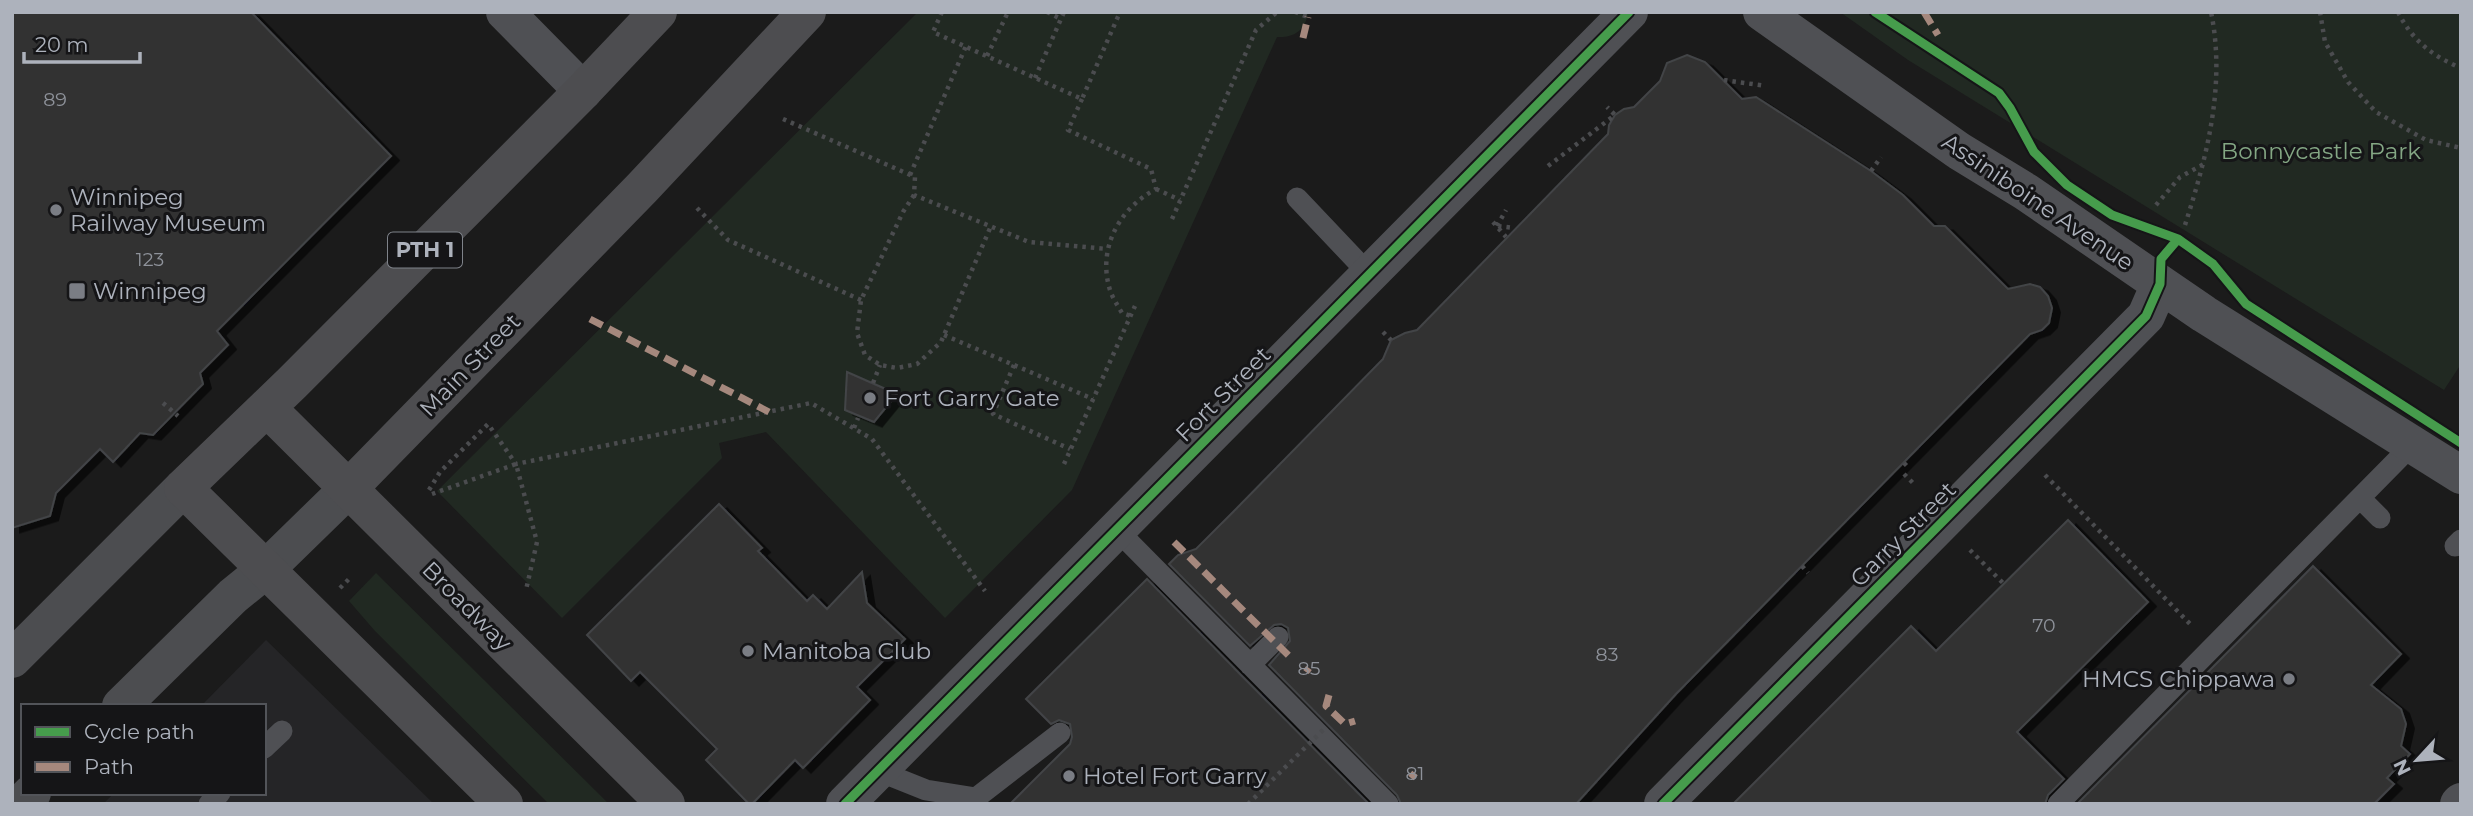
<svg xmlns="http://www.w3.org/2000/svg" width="2473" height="816" font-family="Montserrat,sans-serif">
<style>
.built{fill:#252527}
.green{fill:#212922}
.building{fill:#333;stroke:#434447;stroke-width:2;filter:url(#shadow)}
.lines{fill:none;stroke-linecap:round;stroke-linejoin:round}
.path{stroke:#4b4c4f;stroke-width:4.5;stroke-dasharray:3.5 5;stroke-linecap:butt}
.lane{stroke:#4f5054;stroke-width:21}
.street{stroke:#4f5054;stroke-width:38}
.primary{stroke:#4c4d50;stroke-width:38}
.highway{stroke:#4d4d50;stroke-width:38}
.path-bridge{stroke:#4b4c4f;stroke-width:4.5;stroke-dasharray:3.5 5;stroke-linecap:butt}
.quiet{stroke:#a5887d;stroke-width:7;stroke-dasharray:14 7;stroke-linecap:butt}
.cycleway-casing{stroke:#151517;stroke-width:13}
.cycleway{stroke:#469c4c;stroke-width:9}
.poi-dot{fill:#7a7d84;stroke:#151517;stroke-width:2.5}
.labels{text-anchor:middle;stroke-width:6;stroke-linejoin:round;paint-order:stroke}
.number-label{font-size:19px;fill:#8e929a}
.shield{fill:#151517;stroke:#7f838a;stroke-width:2}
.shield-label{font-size:21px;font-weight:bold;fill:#adb2bc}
.park-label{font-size:23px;fill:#84a784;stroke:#151517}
.poi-label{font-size:23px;fill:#adb2bc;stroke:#151517;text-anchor:start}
.street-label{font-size:23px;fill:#adb2bc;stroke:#151517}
</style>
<defs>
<filter id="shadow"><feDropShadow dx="8" dy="4.5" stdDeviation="0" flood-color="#0009"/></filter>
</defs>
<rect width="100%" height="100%" fill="#1b1b1b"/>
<path class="built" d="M266,640L434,804H103L114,793H264V706H201Z"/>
<path class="green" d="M918,12H1308C1306,30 1294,38 1277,37L1072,490L945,618L766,432L719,443L722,458L562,618L437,491Z
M1840,12H2461V364L2444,390L1908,60Z
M376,573L609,804H549L375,631L349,601Z"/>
<path class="building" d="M12,12H251L391,156L217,331L228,345L200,373L203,384L153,435L140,433L113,462L100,449L56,493L50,516L12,528Z
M1687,55L1705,62L1742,99L1756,97L1871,171L1903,195L1934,226H1945L2008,289L2030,284L2040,287L2048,296L2052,308L2049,323L2042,330L2030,334L1676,694L1576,804H1401L1397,795L1269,665L1290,641L1288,628L1281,624L1274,625L1250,646L1169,564L1178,555L1196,549L1233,512L1383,359L1391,340L1405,333L1417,330L1608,134L1609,125L1615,115L1624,109L1634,107L1660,81L1667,63Z
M847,372L897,394L874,422L845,410Z
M719,504L762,548L758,551L807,601L813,595L827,609L862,572L867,603L905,639L857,687L870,700L803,768L795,760L752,804H749L706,760L717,749L640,672L631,681L587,635Z
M2068,520L2148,602L2017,732L2064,779L2048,795L2045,804H1733L1911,626L1936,651Z
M2313,566L2401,654L2371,685L2401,709L2406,724L2401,746L2410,754L2387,778L2394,784L2374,804H2077Z
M1147,579L1240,674L1369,804H1010L1070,744L1072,737L1070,724L1059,720L1051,724L1026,699Z"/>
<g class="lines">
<path class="path" d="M942,12L933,32L1082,99L1120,12
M1047,12L1061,19
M1295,12L1308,17
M2320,12L2325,42L2348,82L2376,112L2426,140L2461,148
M2398,12C2412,40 2432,56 2461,68
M987,56L1008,12
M1035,78L1064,12
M1724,80L1766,86
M1082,99L1068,130L1151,169L1156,189C1118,209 1096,251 1111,293C1114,300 1118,306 1122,313L1131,316
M783,119L915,177L914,195L1029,242L1107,249
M1548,166L1615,115L1607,107
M1871,171L1881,157
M910,175L966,46
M1156,189L1180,200
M914,195L903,212L861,300L857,333L865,355L880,365L897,368L917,364L941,342L991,226
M2156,205L2180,177L2204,164
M697,208L728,240L861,300
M1172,219L1256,30L1277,12
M1493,222L1506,237
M2185,225C2207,156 2226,85 2211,12
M1497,226L1506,210
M1498,226L1514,228
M1383,332L1391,340
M944,335L1093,399
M1014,365L993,414L1070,449
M873,383L880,365
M163,403L178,416
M854,428L858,418
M1904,463L1910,469
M1064,464L1135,306
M1904,474L1914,484
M2045,475L2193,627
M429,490L440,472L488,424L516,464L811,403L872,439L985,591
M432,494L516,464L537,542L526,590
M1970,550L2004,584
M1802,566L1808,573
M340,588L350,578"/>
<path class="lane" d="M1297,198L1369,274
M2360,498L2380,518
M1116,529L1388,804
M2455,546L2461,540
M1250,665L1278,637
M264,748L282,731
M876,770L926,790L976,798L1060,733
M209,804L220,793
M2058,804L2412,445"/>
<path class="street" d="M505,12L583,91
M1762,12L1959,151L2026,192L2204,314L2461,475
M845,804L1629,12
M1663,804L2146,316L2160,284
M2459,804L2461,802"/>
<path class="primary" d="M12,659L183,488
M121,706L233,596L265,570L348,489
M21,804L32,793"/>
<path class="highway" d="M267,408L666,804
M348,489L642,188L807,12
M504,804L183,488L292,383L583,91L658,12"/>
<path class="path-bridge" d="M1248,804L1325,728"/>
<path class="quiet" d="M1924,12L1938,35
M1303,38L1308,17
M590,319L769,412
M1174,542L1289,656
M1306,672L1309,668
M1329,695L1326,706L1345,724L1355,721
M1411,778L1415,773"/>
<g class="cycleway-casing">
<path id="cycleway" d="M1875,12L1999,93L2010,108L2034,152L2067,185L2112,215L2178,239L2213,264L2246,304L2461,443
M845,804L1629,12
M1663,804L2146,316L2160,284L2161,259L2178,239"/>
</g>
<use href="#cycleway" class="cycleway"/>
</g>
<g class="poi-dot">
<circle cx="56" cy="210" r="7"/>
<rect x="68" y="282" width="18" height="18" rx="3.5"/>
<circle cx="870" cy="398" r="7"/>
<circle cx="748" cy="651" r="7"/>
<circle cx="2289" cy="679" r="7"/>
<circle cx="1069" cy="776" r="7"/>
</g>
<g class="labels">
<g class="number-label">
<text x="55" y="106">89</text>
<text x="150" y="266">123</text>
<text x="2044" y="632">70</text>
<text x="1607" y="661">83</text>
<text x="1309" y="675">85</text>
<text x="1415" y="780">81</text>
</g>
<rect class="shield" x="388" y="232.5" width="74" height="35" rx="5"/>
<g class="shield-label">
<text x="425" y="257">PTH 1</text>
</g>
<g class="park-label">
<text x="2321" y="159">Bonnycastle Park</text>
</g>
<g class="poi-label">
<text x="70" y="205">Winnipeg<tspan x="70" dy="26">Railway Museum</tspan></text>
<text x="93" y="299">Winnipeg</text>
<text x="884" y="406">Fort Garry Gate</text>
<text x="762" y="659">Manitoba Club</text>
<text x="2275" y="687" text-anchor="end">HMCS Chippawa</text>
<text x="1083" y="784">Hotel Fort Garry</text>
</g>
<g class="street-label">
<text transform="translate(2038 202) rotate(34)" y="8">Assiniboine Avenue</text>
<text transform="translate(470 365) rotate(-46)" y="8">Main Street</text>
<text transform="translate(1223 394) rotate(-45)" y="8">Fort Street</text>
<text transform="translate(1903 534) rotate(-45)" y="8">Garry Street</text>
<text transform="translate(467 606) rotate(45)" y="8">Broadway</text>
</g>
</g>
<rect width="2473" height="816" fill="none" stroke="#adb2bc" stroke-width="28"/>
<rect x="21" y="704" width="245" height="91" fill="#151517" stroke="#525459" stroke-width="2"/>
<rect x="35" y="727" width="35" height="10" fill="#469c4c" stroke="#525459" stroke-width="2"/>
<text x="84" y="739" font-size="21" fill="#adb2bc">Cycle path</text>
<rect x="35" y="762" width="35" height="10" fill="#a5887d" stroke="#525459" stroke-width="2"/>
<text x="84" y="774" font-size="21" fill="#adb2bc">Path</text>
<g transform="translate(2417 760) rotate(244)" stroke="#151517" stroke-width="5" paint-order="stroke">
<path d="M0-5L12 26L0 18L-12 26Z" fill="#adb2bc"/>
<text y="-10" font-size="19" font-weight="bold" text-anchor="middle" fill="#adb2bc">N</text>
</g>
<path d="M24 52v10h116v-10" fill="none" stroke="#adb2bc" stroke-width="3.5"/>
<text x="35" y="52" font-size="21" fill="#adb2bc" stroke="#151517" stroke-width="5" paint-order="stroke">20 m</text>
</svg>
